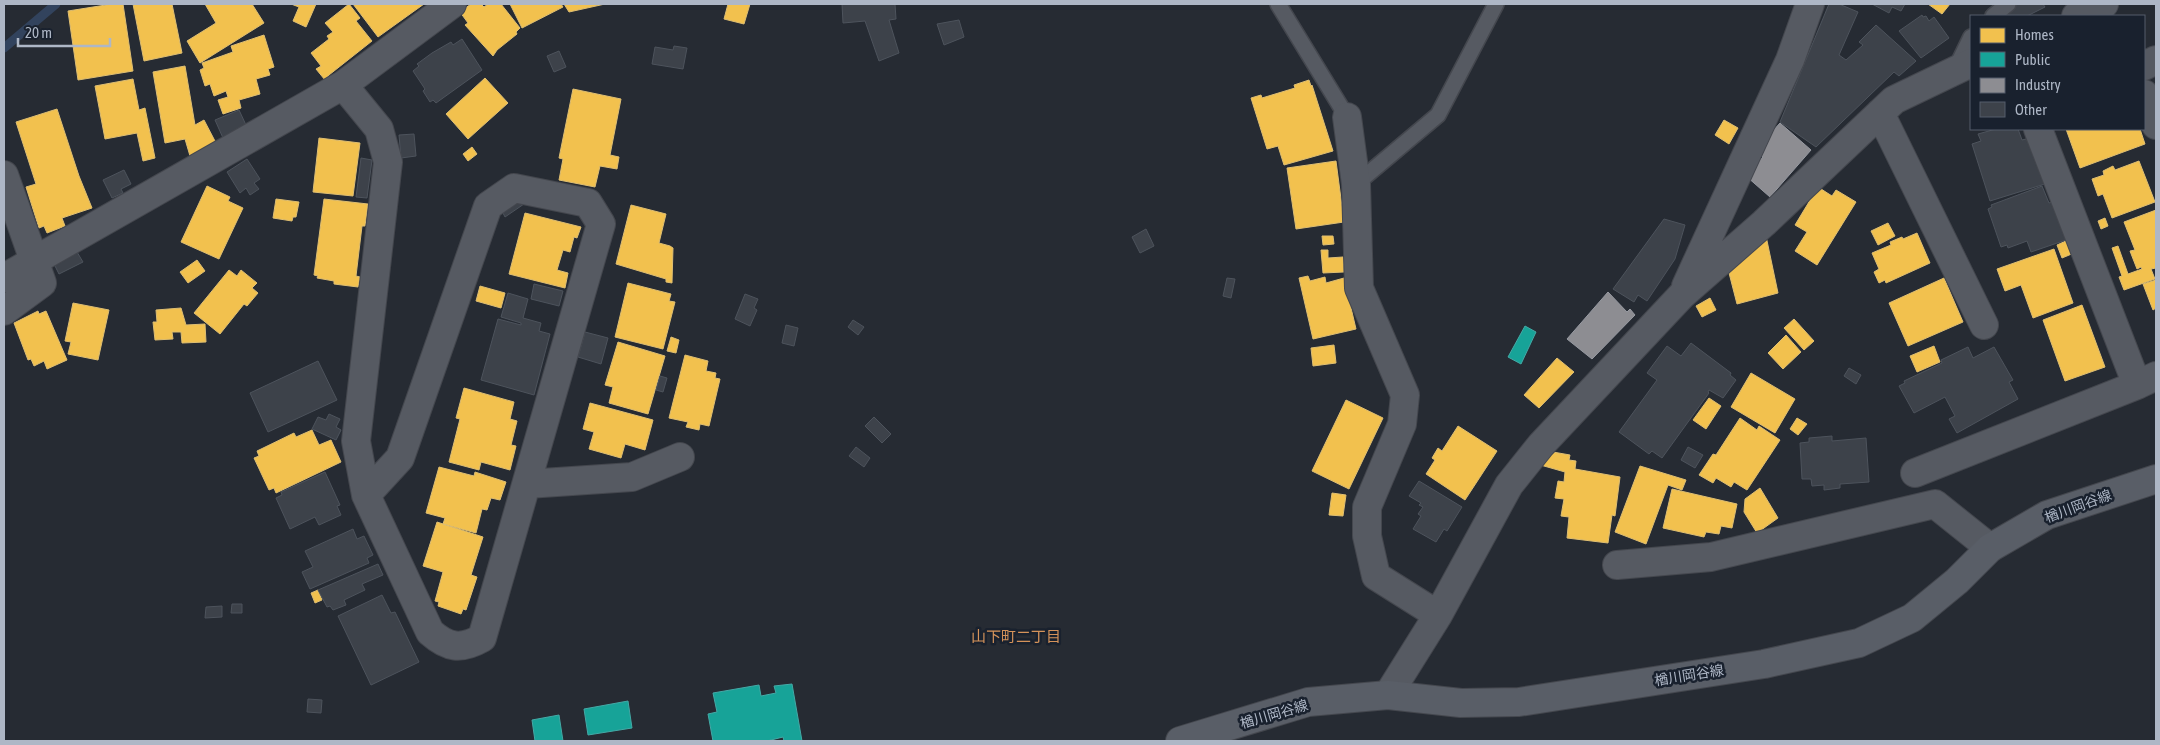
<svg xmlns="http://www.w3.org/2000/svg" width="2160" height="745" font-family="'Asap Condensed','Noto Sans JP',sans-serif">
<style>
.homes{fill:#f2c14e;stroke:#debe72}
.public{fill:#17a398;stroke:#44a9a6}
.industry{fill:#8d8d92;stroke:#979aa2}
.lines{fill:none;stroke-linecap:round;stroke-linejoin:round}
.stream{stroke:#32435d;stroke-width:9}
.building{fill:#3d424a;stroke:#4d535c}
.lane-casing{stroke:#44474e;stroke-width:18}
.street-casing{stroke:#44474e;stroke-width:30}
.secondary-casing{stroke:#44474e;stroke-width:30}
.lane{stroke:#565a62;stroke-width:15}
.street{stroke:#565a62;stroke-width:28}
.secondary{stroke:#595e67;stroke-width:28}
.labels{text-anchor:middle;stroke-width:5;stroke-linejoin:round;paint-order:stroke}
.street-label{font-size:14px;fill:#aeb7c6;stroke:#19212e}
.neighbourhood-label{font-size:15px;fill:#d5935a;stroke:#19212e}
</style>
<rect width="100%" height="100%" fill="#262b33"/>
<path class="homes" d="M112,4H123L133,71L78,80L68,11Z
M133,4H172L182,53L144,61Z
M205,4H252L264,23L200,63L187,41L216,23Z
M291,4H316L306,27L293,21L299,7Z
M349,4L360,18L356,21L372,41L329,75L325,80L316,69L321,66L311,53L329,39L327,36L333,32L325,23Z
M353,4H424L378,37Z
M471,4H481L484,7L488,4H501L520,28L516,32L517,34L497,50L493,56L465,25L468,23L460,12Z
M510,4H561L563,7L522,28Z
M564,4H605L569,12Z
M728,4H750L744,24L724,19Z
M1928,4H1950L1942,14Z
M264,35L274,67L268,69L270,75L256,79L260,94L239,100L241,108L223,114L218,100L228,97L226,91L214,96L210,84L205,86L200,70L204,68L202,63L233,52L231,46Z
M185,66L195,125L204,120L216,143L190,156L185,139L165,143L153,72Z
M485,78L508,103L468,139L446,114Z
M133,79L139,110L145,108L155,158L143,161L137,133L105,139L95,86Z
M1309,80L1311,86L1312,85L1333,151L1284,165L1278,146L1267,149L1251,98L1261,95L1262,98L1295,88L1294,85Z
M573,89L621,99L610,155L619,157L617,169L600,166L595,187L559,180L563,159L559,158Z
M57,109L79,176L92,208L62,218L65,226L47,233L44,226L39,228L26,187L36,184L16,122Z
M1724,120L1738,128L1729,144L1715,135Z
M2066,129H2140L2145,144L2080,168Z
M319,138L360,143L353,196L313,192Z
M472,147L477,154L468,161L463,154Z
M1336,161L1344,222L1296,229L1287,168Z
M2139,161L2155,202L2112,218L2103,194L2098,196L2092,179L2104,175L2103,171L2113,166L2115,170Z
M207,186L230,197L228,201L243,208L219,259L181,242Z
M1818,187L1832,196L1836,190L1856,202L1817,265L1795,251L1807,232L1795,225Z
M276,199L299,202L296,217H293L292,221L273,218Z
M324,199L368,204L365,226H362L356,276L360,277L358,287L334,284V281L317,278L318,276L314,275Z
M631,205L666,214L659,243L670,246L673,248L672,283L666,282V279L616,264Z
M2156,210V268L2151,269L2155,279L2124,290L2119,277L2122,276L2112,248L2118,246L2128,274L2142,269L2141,267L2137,269L2130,251L2135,250L2124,222Z
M525,213L581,227L577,238L574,237L570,252L563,250L557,270L568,273L565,288L509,274Z
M2105,218L2108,226L2101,229L2098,221Z
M1888,223L1895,236L1878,245L1871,231Z
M1917,233L1930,263L1886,283L1885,280L1879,283L1874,272L1879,269L1872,253L1891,245L1890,242L1902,237L1903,239Z
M1322,236H1333L1334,244L1323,245Z
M1766,236L1778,293L1737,304L1728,269Z
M2068,240L2074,253L2062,258L2057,245Z
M2054,249L2073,303L2033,318L2021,285L2005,291L1997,269Z
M1321,250H1328V258L1343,257L1344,272L1323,273Z
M197,260L205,271L188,283L180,272Z
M229,270L237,276L241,270L257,283L252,288L258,293L247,306L244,304L220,334L194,313Z
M1308,276L1310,281L1325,277L1326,283L1344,278L1356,329L1313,339L1299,278Z
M1944,278L1963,322L1908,346L1889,303Z
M2156,280V308L2153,310L2143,284Z
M628,283L671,294L669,301L675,302L663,349L615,337Z
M480,286L505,293L501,308L476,301Z
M1710,298L1716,310L1702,317L1696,306Z
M73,303L109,310L98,360L68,354L71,342L65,341Z
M2082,305L2105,367L2065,381L2043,320Z
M181,308L186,325L205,324L206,342L182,343L181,332H172L173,339L155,340L153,322H157L156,310Z
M38,311L39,314L46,311L67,360L47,369L44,361L34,366L31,359L28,360L14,323Z
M1794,319L1814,341L1804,350L1784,328Z
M1786,335L1801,352L1783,369L1768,353Z
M671,337L679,340L676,353L667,351Z
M618,342L665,356L648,414L609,403L613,387L605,385Z
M1334,345L1336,363L1313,366L1311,348Z
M1934,346L1940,362L1917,372L1910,356Z
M685,355L708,361L706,371L716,373L715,378L720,379L709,426L700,424L699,430L686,427L688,422L669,418Z
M1557,358L1574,372L1539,408L1524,395Z
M1751,373L1795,399L1775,433L1731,407Z
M464,388L514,402L510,419L517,421L511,445L516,446L510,470L481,462L479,470L449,462L460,419L456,418Z
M1709,398L1721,406L1706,429L1693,420Z
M1346,400L1383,418L1349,489L1312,471Z
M590,403L653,420L645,450L625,444L621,458L589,449L594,432L583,429Z
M1740,418L1757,430L1759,426L1780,440L1747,490L1734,482L1731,487L1716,478L1713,483L1699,475L1713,454L1716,455Z
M1797,418L1807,424L1798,435L1790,429Z
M1458,426L1497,451L1465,500L1426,474L1435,460L1432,458L1438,448L1442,451Z
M312,430L319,445L331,440L341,462L276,493L274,488L269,490L254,458L259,456L257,451L294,433L296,437Z
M1553,452L1570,455L1569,460L1576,461L1575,469L1620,477L1615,516L1612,515L1608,543L1567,538L1569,517L1561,516L1564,499L1555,498L1558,481L1564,482L1565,472L1537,464Z
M1640,466L1686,480L1682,490L1668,485L1646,544L1615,532Z
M439,467L474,476L475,472L506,482L500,500L491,498L487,510L482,509L476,533L443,524L445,518L426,513Z
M1760,488L1778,518L1757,533L1744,512L1745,499Z
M1672,489L1737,504L1732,528L1721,526L1719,534L1706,532L1704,537L1663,528Z
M1332,493L1346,495L1343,516L1329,515Z
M437,522L483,537L471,575L477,577L466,610L463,609L461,614L438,606L439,602L435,601L443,572L423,566Z
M318,590L322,600L315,603L311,593Z"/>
<path class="public" d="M1525,326L1536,332L1521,364L1508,357Z
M792,684L802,741H784L783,737L767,741H713L708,714L717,712L713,693L759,685L761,696L776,693L774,686Z
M628,701L632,728L588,735L584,709Z
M559,715L563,741H535L532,720Z"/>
<path class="industry" d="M1780,123L1811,150L1770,197L1746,176L1763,157L1755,151Z
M1608,292L1627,312L1630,309L1635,315L1592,359L1567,339Z"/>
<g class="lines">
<path class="stream" d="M4,48L56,4"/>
</g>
<path class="building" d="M842,4H895L896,19L889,20L899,53L879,61L865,21L843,23Z
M1829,4H1839L1858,12L1839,55L1846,60L1863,45L1859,42L1876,25L1916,61L1899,76L1894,72L1816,147L1780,122Z
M1872,4H1905L1901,11L1892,7L1889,13Z
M2016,4H2043L2045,7L2027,16H1998Z
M1922,15L1923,17L1926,16L1929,21L1934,17L1949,38L1921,58L1899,31Z
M959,20L964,37L944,45L937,24Z
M462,39L482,70L436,103L433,100L430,102L423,91L425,89L413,71L419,66L417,64L432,53L451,42L453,45Z
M674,46L687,48L683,69L652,64L655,47L673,50Z
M559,51L566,67L554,72L547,56Z
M239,110L246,125L223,138L215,120Z
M1996,129H2018L2022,140L2030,138L2045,184L1990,201L1972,144L1981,141L1978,134Z
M414,134L416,156L401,158L399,135Z
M361,158L372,160L367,198L356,197Z
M247,159L260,179L254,183L259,189L250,195L246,188L240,193L227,172Z
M124,170L131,184L121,189L123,193L112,198L103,180Z
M2042,186L2049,203L2055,201L2069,239L2031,252L2027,241L2008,248L2007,245L2001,247L1988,209L1992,207L1991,205Z
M520,197L524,204L505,217L500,207Z
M1664,219L1685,225L1675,259L1647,301L1638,295L1634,302L1613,289Z
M1146,229L1154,246L1140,253L1132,237Z
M77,252L83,262L59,274L54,264Z
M1227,278L1235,279L1231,298L1223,296Z
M534,284L563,291L559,306L531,299Z
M508,293L528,299L523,318L541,323L539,331L550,334L534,395L481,380L498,319L521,325V323L501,317Z
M745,294L758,299L754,308L757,310L750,326L735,319Z
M853,320L864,327L858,335L848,327Z
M786,325L798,328L794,346L782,343Z
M585,332L608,338L601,364L578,357Z
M1691,343L1731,373L1730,375L1736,380L1723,398L1709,390L1708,392L1709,393L1662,458L1652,451L1649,454L1619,432L1657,380L1647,373L1667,346L1681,356Z
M1968,347L1973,358L1994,347L2013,380L2009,382L2018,399L1957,433L1949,419L1955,416L1945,397L1914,413L1899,386L1905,383L1904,381L1942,363L1941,360Z
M318,361L337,400L268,432L250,393Z
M1849,368L1861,375L1856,384L1844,376Z
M660,376L667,378L663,392L656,390Z
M329,414L340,419L336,427L341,430L336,440L312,429L318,417L326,420Z
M874,417L891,434L882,443L865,426Z
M1832,436V441L1866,438L1869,482L1840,484V488L1824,490V485L1812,486L1811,479H1802L1800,443L1809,442V438Z
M856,447L870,458L864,467L849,456Z
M1688,447L1703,455L1695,468L1681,460Z
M325,472L340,505L337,506L341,515L319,525L315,517L290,529L276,498L282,495L281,492Z
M1419,481L1462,507L1447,531L1444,529L1436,542L1413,529L1421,516L1418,514L1423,507L1419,505L1421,503L1409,496Z
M353,529L357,539L364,536L373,555L367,558L369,563L310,589L302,572L313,567L305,551Z
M378,564L383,575L362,584L365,590L344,600L346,605L333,610L330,606L327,607L318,590Z
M382,595L391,613L395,612L419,662L371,685L338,616Z
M232,604H242V613H231Z
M222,606V617L205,618L206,607Z
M308,699L322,700L321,713L307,712Z"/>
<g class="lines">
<g class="lane-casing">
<path id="lane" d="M1278,4L1347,117
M1993,16L2008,4
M1955,70L1971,37
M1356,184L1438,115L1496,4"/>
</g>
<g class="street-casing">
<path id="street" d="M2076,16L2104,4
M2144,66L2156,60
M343,85L379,129L388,162L356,441L366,495L430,632C448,648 461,650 482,638L601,224L588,203L514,188L488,206L400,458L366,495
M2144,94L2156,125
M1880,113L1984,325
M1347,117L1356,184L1359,288L1405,395L1402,424L1367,507V536L1376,576L1438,615
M2038,129L2137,385L2156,376
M4,175L42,283L4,311
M4,278L343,85L452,4
M1686,286L1790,60L1810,4
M1915,473L2137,385
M527,484L632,477L680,457
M1617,565L1711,557L1935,504L1990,548
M1388,695L1438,615L1509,485L1541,445L1682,295L1764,223L1894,100L1971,63"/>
</g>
<g class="secondary-casing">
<path id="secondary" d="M1180,741L1308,702L1388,695L1461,703L1519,702L1764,664L1859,643L1912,618L1957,581L1990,548L2047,515L2156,479"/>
</g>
<use href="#lane" class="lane"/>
<use href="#street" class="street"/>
<use href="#secondary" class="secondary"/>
</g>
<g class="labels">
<g class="street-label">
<text transform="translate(2078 506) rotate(-20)" y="5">楢川岡谷線</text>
<text transform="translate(1689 675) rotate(-9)" y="5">楢川岡谷線</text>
<text transform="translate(1274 714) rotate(-16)" y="5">楢川岡谷線</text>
</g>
<g class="neighbourhood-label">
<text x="1016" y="642">山下町二丁目</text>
</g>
</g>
<rect width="2160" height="745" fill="none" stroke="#aeb7c6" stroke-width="10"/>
<rect x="1970" y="15" width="175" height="115" fill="#19212e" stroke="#555d6b"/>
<rect x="1980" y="28" width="25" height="15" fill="#f2c14e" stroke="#555d6b"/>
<text x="2015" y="40" font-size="15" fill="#aeb7c6">Homes</text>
<rect x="1980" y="52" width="25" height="15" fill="#17a398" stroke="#555d6b"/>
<text x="2015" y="65" font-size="15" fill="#aeb7c6">Public</text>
<rect x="1980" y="78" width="25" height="15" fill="#8d8d92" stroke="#555d6b"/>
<text x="2015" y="90" font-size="15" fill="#aeb7c6">Industry</text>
<rect x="1980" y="102" width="25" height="15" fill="#3d424a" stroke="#555d6b"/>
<text x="2015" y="115" font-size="15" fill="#aeb7c6">Other</text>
<path d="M18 38v8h92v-8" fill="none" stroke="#aeb7c6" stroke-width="2.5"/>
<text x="25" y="38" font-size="15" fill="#aeb7c6" stroke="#19212e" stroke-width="4" paint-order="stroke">20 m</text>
</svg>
